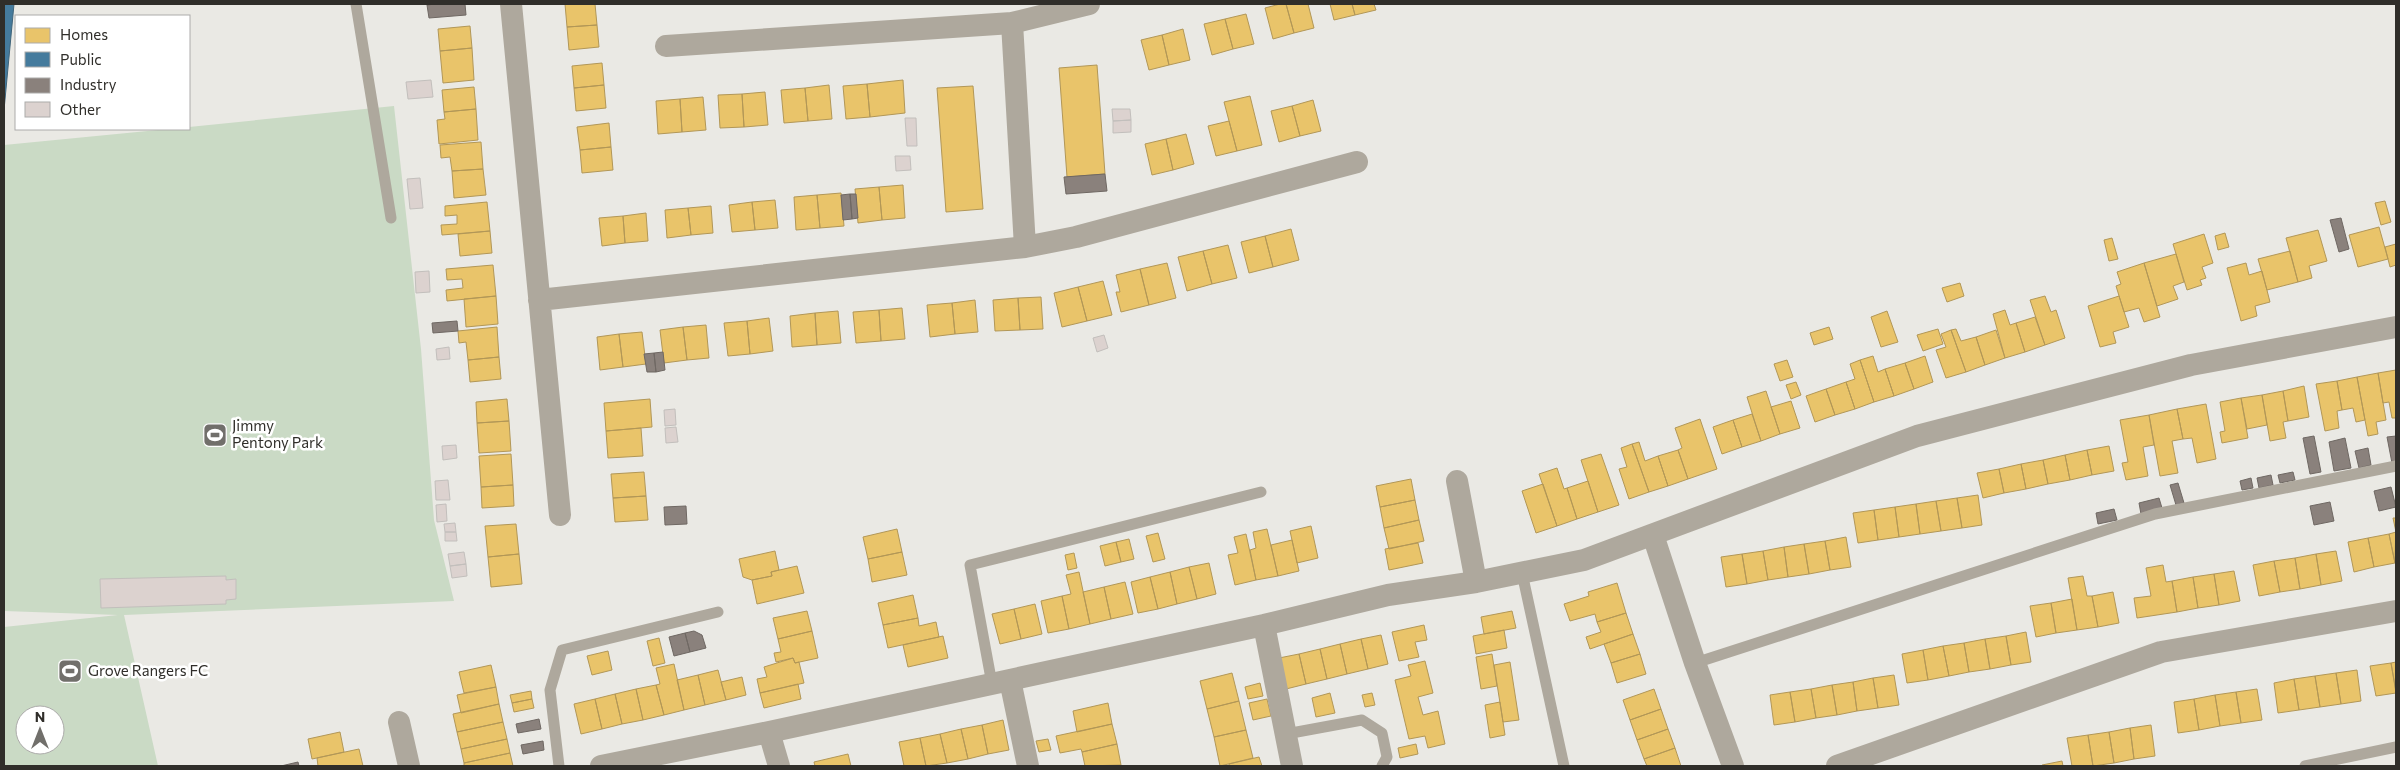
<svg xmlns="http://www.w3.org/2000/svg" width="2400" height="770" font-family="Commissioner,sans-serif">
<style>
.green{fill:#cadac5;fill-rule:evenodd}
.homes{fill:#e9c46a;stroke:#b29757}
.public{fill:#457b9d;stroke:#3f647a}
.industry{fill:#8a817c;stroke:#6f6863}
.building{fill:#dcd2cf;stroke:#c2bfbc}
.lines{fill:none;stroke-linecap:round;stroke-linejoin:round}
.service{stroke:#aea89d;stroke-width:11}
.minor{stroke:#aea89d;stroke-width:22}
.labels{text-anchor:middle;stroke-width:5;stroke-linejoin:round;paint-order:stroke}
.poi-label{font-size:15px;fill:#302e2a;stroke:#fff;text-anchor:start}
</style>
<rect width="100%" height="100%" fill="#eae9e4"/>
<path class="green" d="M394,106L421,349L434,520L454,601L124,615L158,766H4V627L118,615L4,611V145L168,129H189V127ZM25,715H55V745H25Z"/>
<path class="homes" d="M565,4H595L597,25L567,27Z
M1280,4H1286L1294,33L1273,39L1265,8Z
M1286,4H1308L1314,28L1294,33Z
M1330,4H1352L1355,15L1334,20Z
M1352,4H1374L1376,10L1355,15Z
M1246,14L1254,44L1233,49L1225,19Z
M1225,19L1233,49L1212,55L1204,24Z
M597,25L599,47L569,50L567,27Z
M470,26L472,48L440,51L438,29Z
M1183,29L1190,60L1169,65L1162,35Z
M1162,35L1169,65L1149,70L1141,40Z
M472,48L474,80L443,83L440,51Z
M602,63L604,85L574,88L572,66Z
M1097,65L1105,174L1067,177L1059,68Z
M903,80L905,113L870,117L867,84Z
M867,84L870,117L846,119L843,86Z
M604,85L606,108L576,111L574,88Z
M829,85L832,119L808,121L805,88Z
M973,86L983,209L946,212L937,88Z
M474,87L476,109L444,112L442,90Z
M805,88L808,121L784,123L781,90Z
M765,92L768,125L744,127L742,94Z
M742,94L744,127L720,128L718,95Z
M1250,96L1262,145L1237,151L1224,102Z
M703,97L706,130L682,132L680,99Z
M680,99L682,132L658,134L656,101Z
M1313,100L1321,131L1300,136L1292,106Z
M1292,106L1300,136L1279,142L1271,111Z
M476,109L478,140L439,144L437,120L445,119L444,112Z
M1229,121L1237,151L1216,156L1208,126Z
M609,123L611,147L580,150L577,127Z
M1186,134L1194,164L1173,170L1166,139Z
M1166,139L1173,170L1152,175L1145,144Z
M481,142L483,169L452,171L450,157L441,158L440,145Z
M611,147L613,170L582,173L580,150Z
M483,169L486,195L454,198L452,171Z
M903,185L905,218L882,220L879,187Z
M879,187L882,220L858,223L855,189Z
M841,193L844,226L820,228L817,195Z
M817,195L820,228L796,230L794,197Z
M775,200L778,228L755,230L752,202Z
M2385,201L2391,222L2381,225L2375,203Z
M487,202L490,231L442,235L441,225L457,224V215L445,216V206Z
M752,202L755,230L732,232L729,205Z
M711,206L713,233L691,235L688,208Z
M688,208L691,235L667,238L665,210Z
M646,213L648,241L625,243L623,216Z
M623,216L625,243L602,246L599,218Z
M2379,227L2388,259L2358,267L2349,235Z
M1291,229L1299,260L1273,267L1265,236Z
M2318,230L2327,261L2309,266L2312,278L2298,282L2286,238Z
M490,231L492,253L460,256L458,234Z
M2225,233L2229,247L2218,250L2215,236Z
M2204,234L2213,263L2202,267L2206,278L2200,280L2202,285L2187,290L2173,244Z
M1265,236L1273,267L1249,273L1241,242Z
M2112,238L2118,259L2109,261L2104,240Z
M2396,244V265L2390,267L2385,247Z
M1228,245L1237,278L1212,284L1203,251Z
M1203,251L1212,284L1187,291L1178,257Z
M2290,251L2298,282L2267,290L2258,259Z
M2176,254L2184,282L2173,286L2178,299L2157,306L2144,263Z
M1167,263L1176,298L1149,305L1140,269Z
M2144,263L2160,317L2144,322L2139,308L2124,312L2116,286L2121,284L2117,272Z
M2246,263L2249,275L2262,271L2270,302L2255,306L2257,316L2241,321L2227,268Z
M493,265L496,296L447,301L446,290L463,288L462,279L447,280L446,269Z
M1140,269L1149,305L1121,312L1116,292H1120L1116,275Z
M1103,281L1112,315L1087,321L1078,287Z
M1960,283L1964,296L1947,302L1942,288Z
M1078,287L1087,321L1062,327L1054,293Z
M496,296L498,324L466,327L464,299Z
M2045,296L2051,312L2056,310L2065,338L2045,345L2030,300Z
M2119,296L2129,327L2113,332L2116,343L2100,347L2088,306Z
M1041,297L1043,329L1020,330L1018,298Z
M1018,298L1020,330L995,331L993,300Z
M975,300L978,332L955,334L952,303Z
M952,303L955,334L930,337L927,305Z
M902,308L905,339L881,341L879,310Z
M879,310L881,341L856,343L853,312Z
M2005,310L2010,325L2016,323L2025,352L2005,358L1993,314Z
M838,311L841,343L817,345L815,313Z
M1887,311L1898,342L1881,347L1871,317Z
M815,313L817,345L792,347L790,316Z
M2035,317L2045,345L2025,352L2016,323Z
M769,318L773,351L750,354L747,321Z
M747,321L750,354L728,356L724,323Z
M706,325L709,358L687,360L683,327Z
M497,327L499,357L468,360L466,342L459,343L458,331Z
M683,327L687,360L664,363L660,330Z
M1829,327L1833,339L1814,345L1810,333Z
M1938,329L1943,344L1923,351L1917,335Z
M1956,329L1961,341L1976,337L1985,365L1966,372L1951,330Z
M1951,330L1966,372L1946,378L1936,350L1946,347L1941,334Z
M1996,330L2005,358L1985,365L1976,337Z
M642,332L646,364L623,367L619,334Z
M619,334L623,367L600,370L597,337Z
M1873,356L1878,372L1885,369L1894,396L1874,402L1860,360Z
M1925,356L1933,382L1914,389L1905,363Z
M499,357L501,379L470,382L468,360Z
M1787,360L1793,377L1780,381L1774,364Z
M1860,360L1874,402L1855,409L1846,382L1855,379L1850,364Z
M1905,363L1914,389L1894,396L1885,369Z
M2396,370V418H2392L2389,402L2383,403L2378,373Z
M2378,373L2386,420L2376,422L2378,434L2368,436L2357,377Z
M2357,377L2365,420L2356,422L2353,408L2342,410L2337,381Z
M2337,381L2342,410L2337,411L2339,428L2325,431L2316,384Z
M1796,382L1801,395L1791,399L1786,385Z
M1846,382L1855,409L1835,415L1826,389Z
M2304,386L2309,417L2288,421L2283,391Z
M1826,389L1835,415L1815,422L1806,396Z
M1766,391L1780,434L1761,441L1747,397Z
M2283,391L2288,421L2283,422L2286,438L2270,441L2262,395Z
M2262,395L2267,425L2247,429L2241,398Z
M2241,398L2248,438L2222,443L2220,432L2225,431L2220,402Z
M507,399L509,421L477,423L476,402Z
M650,399L652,427L606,431L604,403Z
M1791,401L1800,428L1780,434L1771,407Z
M2206,404L2216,459L2197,463L2192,438L2183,439L2177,409Z
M2177,409L2183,439L2172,441L2178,473L2160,476L2149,415Z
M1752,414L1761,441L1742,447L1733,420Z
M2149,415L2154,445L2143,447L2148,476L2126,480L2122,463L2128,462L2120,420Z
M1700,419L1717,469L1688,479L1678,450L1682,448L1675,428Z
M1733,420L1742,447L1722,454L1713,427Z
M509,421L511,451L479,453L477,423Z
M641,428L643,456L608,458L606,431Z
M1639,442L1645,461L1658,456L1668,486L1649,492L1632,444Z
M1632,444L1649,492L1629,499L1619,469L1627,467L1621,448Z
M2109,446L2114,471L2092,475L2087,450Z
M1678,450L1688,479L1668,486L1658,456Z
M2087,450L2092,475L2070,480L2065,455Z
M511,454L513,485L481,487L479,456Z
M1601,454L1619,505L1598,512L1581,460Z
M2065,455L2070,480L2048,484L2043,460Z
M2043,460L2048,484L2026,489L2021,464Z
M2021,464L2026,489L2004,493L1999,469Z
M1557,468L1564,489L1567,488L1577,519L1557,526L1539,474Z
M1999,469L2004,493L1983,498L1977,473Z
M644,472L646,496L613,498L611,474Z
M1411,479L1415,500L1380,507L1376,486Z
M1588,481L1598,512L1577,519L1567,488Z
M1543,484L1557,526L1536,533L1522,491Z
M513,485L514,506L482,508L481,487Z
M1978,495L1982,525L1962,528L1957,498Z
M646,496L648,520L615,522L613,498Z
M1957,498L1962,528L1941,531L1936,501Z
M1415,500L1419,520L1384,528L1380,507Z
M1936,501L1941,531L1920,534L1916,504Z
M1916,504L1920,534L1899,537L1895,507Z
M1895,507L1899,537L1878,540L1874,510Z
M1874,510L1878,540L1858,543L1853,513Z
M2393,518H2396L2395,563L2389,534L2396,532Z
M1419,520L1424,541L1389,549L1384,528Z
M516,524L519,554L488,557L485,526Z
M1311,526L1318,558L1297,563L1290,531Z
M897,529L902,552L868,559L863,537Z
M1267,529L1278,576L1256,580L1250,550L1256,548L1253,532Z
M1158,533L1165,559L1153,562L1146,536Z
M1246,534L1256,580L1235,585L1228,555L1238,553L1234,537Z
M2389,534L2395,563L2374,567L2368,538Z
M1846,537L1851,567L1830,570L1825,541Z
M2368,538L2374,567L2354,572L2348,542Z
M1129,539L1134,559L1121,562L1116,542Z
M1292,540L1299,571L1278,576L1271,545Z
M1825,541L1830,570L1809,574L1804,544Z
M1116,542L1121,562L1105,566L1100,546Z
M1418,543L1423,563L1389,570L1385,549Z
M1804,544L1809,574L1788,577L1784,547Z
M1784,547L1788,577L1768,580L1763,551Z
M775,551L779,570L771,572L772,576L752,580L743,577L739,559Z
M1763,551L1768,580L1747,584L1742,554Z
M2336,551L2342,581L2321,585L2316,554Z
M902,552L907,575L872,582L868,559Z
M1074,553L1077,568L1068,570L1065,555Z
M519,554L522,584L491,587L488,557Z
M1742,554L1747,584L1726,587L1721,557Z
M2316,554L2321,585L2300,589L2295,558Z
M2295,558L2300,589L2280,592L2274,561Z
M2274,561L2280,592L2259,596L2253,565Z
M1209,563L1216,594L1197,599L1189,567Z
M2163,565L2166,582L2172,581L2177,612L2137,618L2134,598L2151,596L2146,568Z
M797,566L804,593L757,604L752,580L772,576L771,572Z
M1189,567L1197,599L1177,604L1170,572Z
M2234,571L2240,601L2219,605L2214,574Z
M1079,572L1090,624L1069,629L1062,596L1071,594L1066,575Z
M1170,572L1177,604L1158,609L1150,577Z
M2214,574L2219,605L2198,608L2193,577Z
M2083,576L2087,596H2092L2098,627L2077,630L2068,578Z
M1150,577L1158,609L1138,613L1131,582Z
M2193,577L2198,608L2177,612L2172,581Z
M1125,582L1133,614L1111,619L1104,587Z
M1617,583L1626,613L1597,622L1595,614L1570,621L1564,604L1589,596L1588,592Z
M1104,587L1111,619L1090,624L1083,592Z
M2113,592L2119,623L2098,627L2092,596Z
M913,595L918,618L883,625L878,603Z
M1062,596L1069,629L1048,633L1041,601Z
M2072,599L2077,630L2056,633L2051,603Z
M2051,603L2056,633L2036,637L2030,606Z
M1035,604L1042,634L1021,639L1014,609Z
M1014,609L1021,639L1000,644L992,614Z
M807,611L812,631L778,639L773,618Z
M1512,611L1516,628L1484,634L1481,617Z
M1626,613L1633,634L1590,649L1586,637L1601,632L1597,622Z
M918,618L919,626L936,622L939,637L888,648L883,625Z
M1424,625L1427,640L1415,642L1419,657L1399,661L1392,632Z
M1504,630L1507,648L1476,654L1473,636Z
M812,631L818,658L795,663L793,658L776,662L774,653L781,652L778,639Z
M2026,632L2031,662L2011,665L2006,636Z
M1633,634L1640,654L1611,663L1604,644Z
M1381,635L1388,664L1368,669L1361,639Z
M943,636L948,658L908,667L903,645Z
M2006,636L2011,665L1990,669L1985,639Z
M659,638L665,663L653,666L647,641Z
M1361,639L1368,669L1347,674L1340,644Z
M1985,639L1990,669L1969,672L1964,643Z
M1964,643L1969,672L1949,676L1943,646Z
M1340,644L1347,674L1327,679L1320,649Z
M1943,646L1949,676L1928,680L1923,650Z
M1320,649L1327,679L1306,684L1299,654Z
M1923,650L1928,680L1907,683L1902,654Z
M608,651L612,670L592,675L587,656Z
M1299,654L1306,684L1286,689L1279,658Z
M1492,654L1497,686L1481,689L1476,657Z
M1640,654L1646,674L1617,683L1611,663Z
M793,658L795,663L799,662L804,683L760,693L757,679L767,677L764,667Z
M1425,661L1433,693L1418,697L1423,715L1438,711L1445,744L1428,748L1425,736L1409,739L1395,680L1411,676L1408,665Z
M1510,662L1519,720L1503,722L1494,665Z
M2396,662V691L2391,663Z
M2391,663L2396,693L2376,696L2370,666Z
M674,664L684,710L664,715L656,685L660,684L656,668Z
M491,665L496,687L464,693L459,672Z
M718,670L726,700L705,705L698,675Z
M2357,670L2361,701L2341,704L2336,673Z
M1232,673L1239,701L1207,709L1200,681Z
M2336,673L2341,704L2320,707L2315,676Z
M698,675L705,705L684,710L677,680Z
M1894,675L1899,705L1878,708L1873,678Z
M2315,676L2320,707L2299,710L2294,679Z
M742,677L746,695L726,700L721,682Z
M1873,678L1878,708L1857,711L1853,682Z
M2294,679L2299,710L2278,713L2274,683Z
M1853,682L1857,711L1837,715L1832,685Z
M1260,683L1263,696L1248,699L1245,687Z
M798,684L801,699L764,708L760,693Z
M656,685L664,715L643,720L636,689Z
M1832,685L1837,715L1816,718L1811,689Z
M496,687L499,704L461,713L457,695Z
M636,689L643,720L622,724L615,694Z
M1654,689L1661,709L1630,720L1623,700Z
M1811,689L1816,718L1795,722L1790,692Z
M2257,689L2262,720L2241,723L2236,692Z
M531,691L532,699L512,703L510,695Z
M1790,692L1795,722L1774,725L1770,695Z
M2236,692L2241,723L2220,726L2215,695Z
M1330,693L1335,713L1316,717L1312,698Z
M1372,693L1375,705L1365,707L1362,695Z
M615,694L622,724L602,729L595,699Z
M2215,695L2220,726L2199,730L2194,699Z
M532,699L534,708L514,712L512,703Z
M595,699L602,729L581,734L574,704Z
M1267,699L1271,716L1253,720L1249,703Z
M2194,699L2199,730L2178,733L2174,702Z
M1239,701L1246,730L1214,737L1207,709Z
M1500,702L1505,735L1490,738L1485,705Z
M1108,703L1112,724L1077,732L1073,711Z
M499,704L503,722L457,732L453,714Z
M1661,709L1668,729L1637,740L1630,720Z
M1003,720L1009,750L988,754L982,725Z
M503,722L507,739L461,749L457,732Z
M1112,724L1117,744L1082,752L1081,749L1060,753L1056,736Z
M982,725L988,754L968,759L961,729Z
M2151,725L2155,756L2134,759L2130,728Z
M2130,728L2134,759L2114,763L2109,732Z
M961,729L968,759L947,763L940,734Z
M1668,729L1675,748L1644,759L1637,740Z
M1246,730L1253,758L1220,766L1214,737Z
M340,732L344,752L312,759L308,739Z
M2109,732L2114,763L2093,766L2088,735Z
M940,734L947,763L926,766L920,738Z
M2088,735L2093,766H2072L2067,738Z
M920,738L926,766H904L899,742Z
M507,739L510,753L464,763L461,749Z
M1048,739L1051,750L1039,752L1036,741Z
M1117,744L1121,765L1085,766L1082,752Z
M1416,744L1418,754L1400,758L1398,748Z
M1675,748L1681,766H1647L1644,759Z
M359,749L363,766H318L317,758Z
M510,753L513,766H464V763Z
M848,754L851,766H815L814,762Z
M1259,757L1262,766H1229V764Z
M2062,761L2063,766H2042V765Z"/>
<path class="public" d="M4,4H14L4,110Z"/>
<path class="industry" d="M436,4H465L466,15L429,18L427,5Z
M1105,174L1107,191L1066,194L1064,177Z
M850,194H856L858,218L852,219Z
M850,194L852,219L843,220L841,195Z
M2341,218L2349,249L2339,252L2330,220Z
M457,321L458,331L433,333L432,323Z
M663,352L665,370L656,372L654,353Z
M654,353L656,372H647L644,354Z
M2314,436L2321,472L2310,474L2303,438Z
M2396,436V462L2392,463L2387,437Z
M2345,438L2351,468L2334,471L2329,442Z
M2368,448L2371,465L2359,468L2355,451Z
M2293,472L2295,480L2280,483L2278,475Z
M2271,475L2273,485L2259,488L2257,478Z
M2251,478L2253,488L2242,490L2240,481Z
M2178,483L2184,503L2176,505L2170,485Z
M2391,487L2396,507L2379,511L2374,491Z
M2159,498L2162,508L2141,514L2139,503Z
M2330,502L2334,521L2314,525L2310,506Z
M686,506L687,524L665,525L664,507Z
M2114,509L2117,520L2098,524L2096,513Z
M694,631L702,635L706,648L690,652L685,633Z
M685,633L690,652L674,656L669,637Z
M539,719L541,729L518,733L516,724Z
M543,741L544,750L523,754L521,745Z
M298,762L299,766H281Z"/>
<path class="building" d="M431,80L433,97L408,99L406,82Z
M1112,109H1130L1131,120L1113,121Z
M905,118H916L917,146H907Z
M1131,120V132L1113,133V121Z
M895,156H910L911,170L896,171Z
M420,178L423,208L410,209L407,179Z
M429,271L430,292L416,293L415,272Z
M1104,335L1108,348L1097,352L1093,338Z
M449,347L450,359L437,360L436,349Z
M675,409L676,425L665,426L664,410Z
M676,427L678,442L666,443L665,428Z
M456,445L457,458L443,460L442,446Z
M448,480L450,500H436L435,481Z
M446,504L447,521L437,522L436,505Z
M455,523L456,532H445L444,524Z
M445,532H456L457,541H445Z
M464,552L466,564L450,566L448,554Z
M466,564L467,576L452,578L450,566Z
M226,576V580L236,579V599L226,600V604L101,608L100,579Z"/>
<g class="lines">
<path class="service" d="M356,4L391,218
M1522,573L1564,766
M1695,663L2155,514L2396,466
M992,684L970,565L1261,492
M1286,734L1362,720L1382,733L1387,757L1382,766
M559,766L550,690L562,650L718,612
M2305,766L2396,747"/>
<path class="minor" d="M511,4L560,515
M1012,23L1025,247
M666,46L1012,23L1089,4
M539,300L1025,247L1076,237L1357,162
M1457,481L1476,582
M1653,535L1695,663L1733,766
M1264,625L1292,766
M1010,680L1028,766
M399,722L409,766
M769,732L779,766
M601,766L769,732L1264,625L1388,595L1476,582L1584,560L1917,436L2191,365L2396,327
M1837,766L2161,652L2396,611"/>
</g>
<defs>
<g id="stadium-square" transform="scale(1.25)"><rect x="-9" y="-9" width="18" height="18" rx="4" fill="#716f6b" stroke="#fff"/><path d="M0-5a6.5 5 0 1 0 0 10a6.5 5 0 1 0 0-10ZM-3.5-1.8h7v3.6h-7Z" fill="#fff"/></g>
</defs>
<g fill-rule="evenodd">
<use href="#stadium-square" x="215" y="435"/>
<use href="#stadium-square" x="70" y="671"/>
</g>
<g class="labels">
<g class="poi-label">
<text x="232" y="431">Jimmy<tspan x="232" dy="17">Pentony Park</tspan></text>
<text x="88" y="676">Grove Rangers FC</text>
</g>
</g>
<rect width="2400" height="770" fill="none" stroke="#302e2a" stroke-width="10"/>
<rect x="15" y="15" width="175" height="115" fill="#ffffff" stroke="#acabaa"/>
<rect x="25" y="28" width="25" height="15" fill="#e9c46a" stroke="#acabaa"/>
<text x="60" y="40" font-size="15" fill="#302e2a">Homes</text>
<rect x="25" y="52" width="25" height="15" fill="#457b9d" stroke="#acabaa"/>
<text x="60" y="65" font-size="15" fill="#302e2a">Public</text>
<rect x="25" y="78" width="25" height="15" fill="#8a817c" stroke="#acabaa"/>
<text x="60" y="90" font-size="15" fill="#302e2a">Industry</text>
<rect x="25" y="102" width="25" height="15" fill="#dcd2cf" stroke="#acabaa"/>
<text x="60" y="115" font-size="15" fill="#302e2a">Other</text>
<g transform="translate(40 730)"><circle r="24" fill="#ffffff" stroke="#acabaa"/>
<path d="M0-4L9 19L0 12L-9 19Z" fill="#716f6b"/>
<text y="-8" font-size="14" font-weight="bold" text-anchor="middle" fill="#302e2a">N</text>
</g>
</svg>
